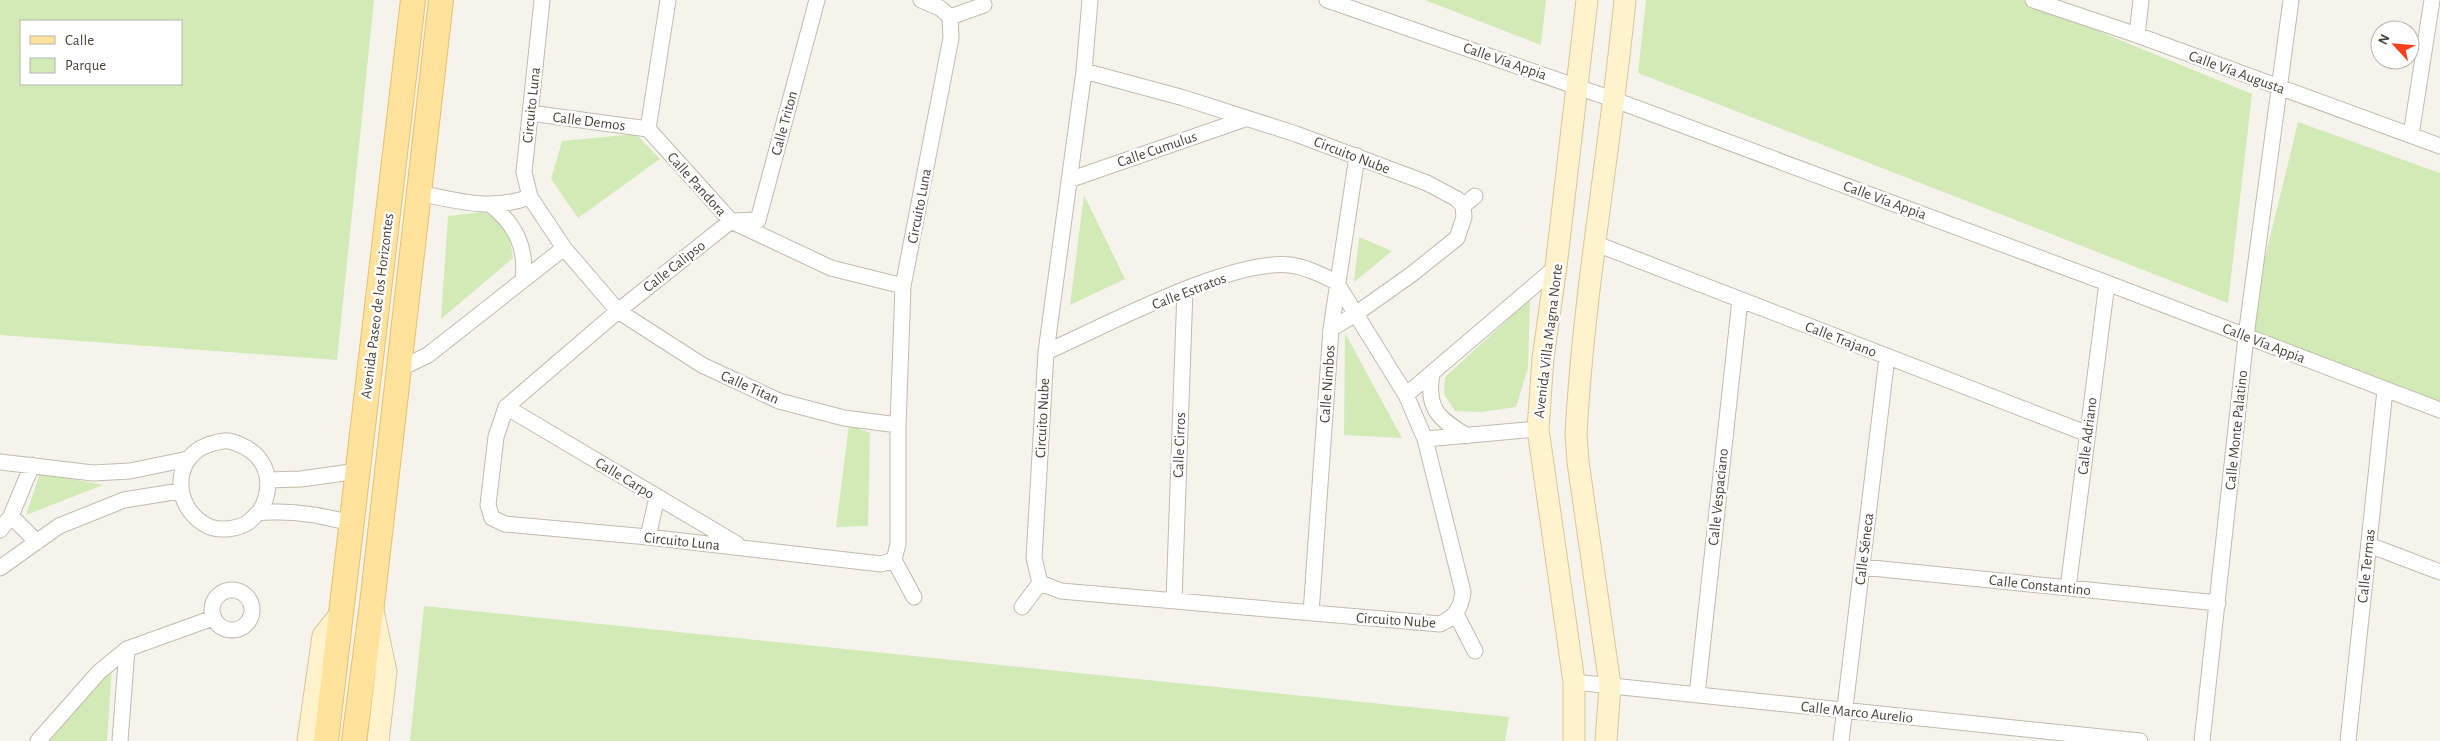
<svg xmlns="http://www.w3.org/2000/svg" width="2440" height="741" font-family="'Alegreya Sans',sans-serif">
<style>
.green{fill:#d2eab5;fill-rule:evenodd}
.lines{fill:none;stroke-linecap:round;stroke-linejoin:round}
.street-casing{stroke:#c2bbae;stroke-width:17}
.secondary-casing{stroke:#d6c79b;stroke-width:23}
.primary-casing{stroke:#e6c16a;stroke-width:26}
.street{stroke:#fff;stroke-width:15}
.secondary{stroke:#fff3cd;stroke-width:21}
.primary{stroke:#ffe39c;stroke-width:24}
.labels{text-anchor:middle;stroke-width:5;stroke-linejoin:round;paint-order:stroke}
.street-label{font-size:15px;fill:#4b4439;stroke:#fff}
</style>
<rect width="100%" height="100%" fill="#f6f3ec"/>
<path class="green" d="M0,0H374L337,360L0,335ZM21,21H181V84H21Z
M1425,0H1546L1541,45Z
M1646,0H2022L2252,94L2228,303L1638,73Z
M2298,122L2440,173V403L2246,336Z
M636,134L660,159L578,218L551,179L562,141Z
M1084,195L1125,279L1070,305Z
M484,212L508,228L513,258L441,319L448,216Z
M1359,237L1392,251L1354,282Z
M1530,299L1528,368L1516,407L1481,412L1455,411L1444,394L1445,377Z
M1345,333L1402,438L1344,435Z
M849,425L870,433L868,526L836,527Z
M40,473L103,485L26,515Z
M424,606L1509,717L1505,741H410Z
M112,666L107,741H49Z"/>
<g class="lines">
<g class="street-casing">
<path id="street" d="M542,0L524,172L530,197L564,248L618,311L702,365L779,401L844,418L898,425
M817,0L758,220L731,221L618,311L506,407L496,437L488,505L492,518L505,524L648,537L881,564L894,560
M1327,0L1615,100L2107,283L2440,410
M2033,0L2137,35L2440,146
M950,17L984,5
M2137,35L2141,0
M1084,71L1184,98L1296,134L1427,183L1457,199L1463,206L1464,217L1457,238L1412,274L1357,313L1331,329
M530,113L648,129
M648,129L731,221L831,268L903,286
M648,129L668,0
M2411,135L2432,0
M1069,180L1245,119
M419,193C458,201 491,211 530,197
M491,205C516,225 527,248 523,280
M1463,206L1475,196
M1594,243L2088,434
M399,369L428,355L564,248
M1432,373C1426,409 1438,418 1467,436
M1406,395L1556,267
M506,407L737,544
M1425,439L1538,429
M0,462L93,473L130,471L188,459
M269,480L301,479L358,471
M259,513C278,480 265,450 229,441C224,440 219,442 214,443C170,453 171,510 210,527C221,531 237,529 247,523C251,521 254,516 258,513C262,512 269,512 273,512C301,511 325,517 352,523
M11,516L37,542
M0,530L11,516L32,465
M648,537L657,497
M2369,545L2440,572
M894,560L898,544V425L903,286L951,38L950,17L940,8L921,0
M894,560L914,597
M1862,567L2218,603
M0,568L59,526L124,500L180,491
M1040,583L1061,591L1440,624C1455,617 1461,609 1463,592L1425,439L1406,395L1336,282C1322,275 1306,267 1290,265C1231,258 1103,327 1046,352
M1040,583L1034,558L1046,352L1084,71L1090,0
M2068,588L2107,283
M212 610a20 20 0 1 1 40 0a20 20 0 1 1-40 0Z
M1174,600L1185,290
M1022,607L1040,583
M1311,613L1331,329L1357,156
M1456,614L1475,651
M1574,682L2140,741
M1697,695L1740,300
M38,741L99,672L127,649L213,618
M120,741L127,649
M1841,741L1887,357
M2202,741L2246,336L2291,0
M2348,741L2385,390"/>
</g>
<g class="secondary-casing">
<path id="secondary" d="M373,611L386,672L378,741
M308,741L323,636L342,612
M1574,741V682L1538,429L1543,358L1556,267L1587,0
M1606,741L1610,685L1578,462L1576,434C1584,288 1611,145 1625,0"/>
</g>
<g class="primary-casing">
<path id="primary" d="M326,741L413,0
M354,741L372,604L441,0"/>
</g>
<use href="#street" class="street"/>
<use href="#secondary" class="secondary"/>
<use href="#primary" class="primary"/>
</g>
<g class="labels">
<g class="street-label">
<text transform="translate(1505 61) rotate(19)" y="5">Calle Vía Appia</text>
<text transform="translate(2237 72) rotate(20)" y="5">Calle Vía Augusta</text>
<text transform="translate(531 105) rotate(-84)" y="5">Circuito Luna</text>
<text transform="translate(589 121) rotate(7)" y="5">Calle Demos</text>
<text transform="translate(784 123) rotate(-75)" y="5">Calle Triton</text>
<text transform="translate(1157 149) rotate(-19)" y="5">Calle Cumulus</text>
<text transform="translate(1352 155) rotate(21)" y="5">Circuito Nube</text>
<text transform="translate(697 184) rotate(48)" y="5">Calle Pandora</text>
<text transform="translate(1885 200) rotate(20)" y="5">Calle Vía Appia</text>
<text transform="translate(919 206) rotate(-79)" y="5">Circuito Luna</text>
<text transform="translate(674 266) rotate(-38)" y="5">Calle Calipso</text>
<text transform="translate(1189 291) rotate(-21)" y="5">Calle Estratos</text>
<text transform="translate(377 306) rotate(-83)" y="5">Avenida Paseo de los Horizontes</text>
<text transform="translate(1841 339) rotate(21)" y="5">Calle Trajano</text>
<text transform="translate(1548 341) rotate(-83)" y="5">Avenida Villa Magna Norte</text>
<text transform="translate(2264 343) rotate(21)" y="5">Calle Vía Appia</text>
<text transform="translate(1327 384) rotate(-86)" y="5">Calle Nimbos</text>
<text transform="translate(750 387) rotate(24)" y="5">Calle Titan</text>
<text transform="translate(1042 418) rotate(-87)" y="5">Circuito Nube</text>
<text transform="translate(2236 430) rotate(-84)" y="5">Calle Monte Palatino</text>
<text transform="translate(2087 436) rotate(-83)" y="5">Calle Adriano</text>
<text transform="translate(1179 445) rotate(-88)" y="5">Calle Cirros</text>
<text transform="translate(625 478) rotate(31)" y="5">Calle Carpo</text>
<text transform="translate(1718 497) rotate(-84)" y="5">Calle Vespaciano</text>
<text transform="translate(682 541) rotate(6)" y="5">Circuito Luna</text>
<text transform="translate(1864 549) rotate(-83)" y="5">Calle Séneca</text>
<text transform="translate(2366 566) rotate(-84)" y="5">Calle Termas</text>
<text transform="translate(2040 585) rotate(6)" y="5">Calle Constantino</text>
<text transform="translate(1396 620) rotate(4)" y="5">Circuito Nube</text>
<text transform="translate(1857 712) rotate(6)" y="5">Calle Marco Aurelio</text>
</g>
</g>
<rect x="20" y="20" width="162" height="65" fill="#ffffff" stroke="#b7b4b0"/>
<rect x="30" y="36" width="25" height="8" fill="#ffe39c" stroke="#b7b4b0"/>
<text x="65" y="45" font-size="15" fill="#4b4439">Calle</text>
<rect x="30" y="58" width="25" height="15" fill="#d2eab5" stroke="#b7b4b0"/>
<text x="65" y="70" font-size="15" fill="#4b4439">Parque</text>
<g transform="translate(2395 45) rotate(296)"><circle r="24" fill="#ffffff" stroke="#b7b4b0"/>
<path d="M0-4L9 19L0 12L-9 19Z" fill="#fc3f1d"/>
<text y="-8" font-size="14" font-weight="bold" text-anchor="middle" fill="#4b4439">N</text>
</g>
</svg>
